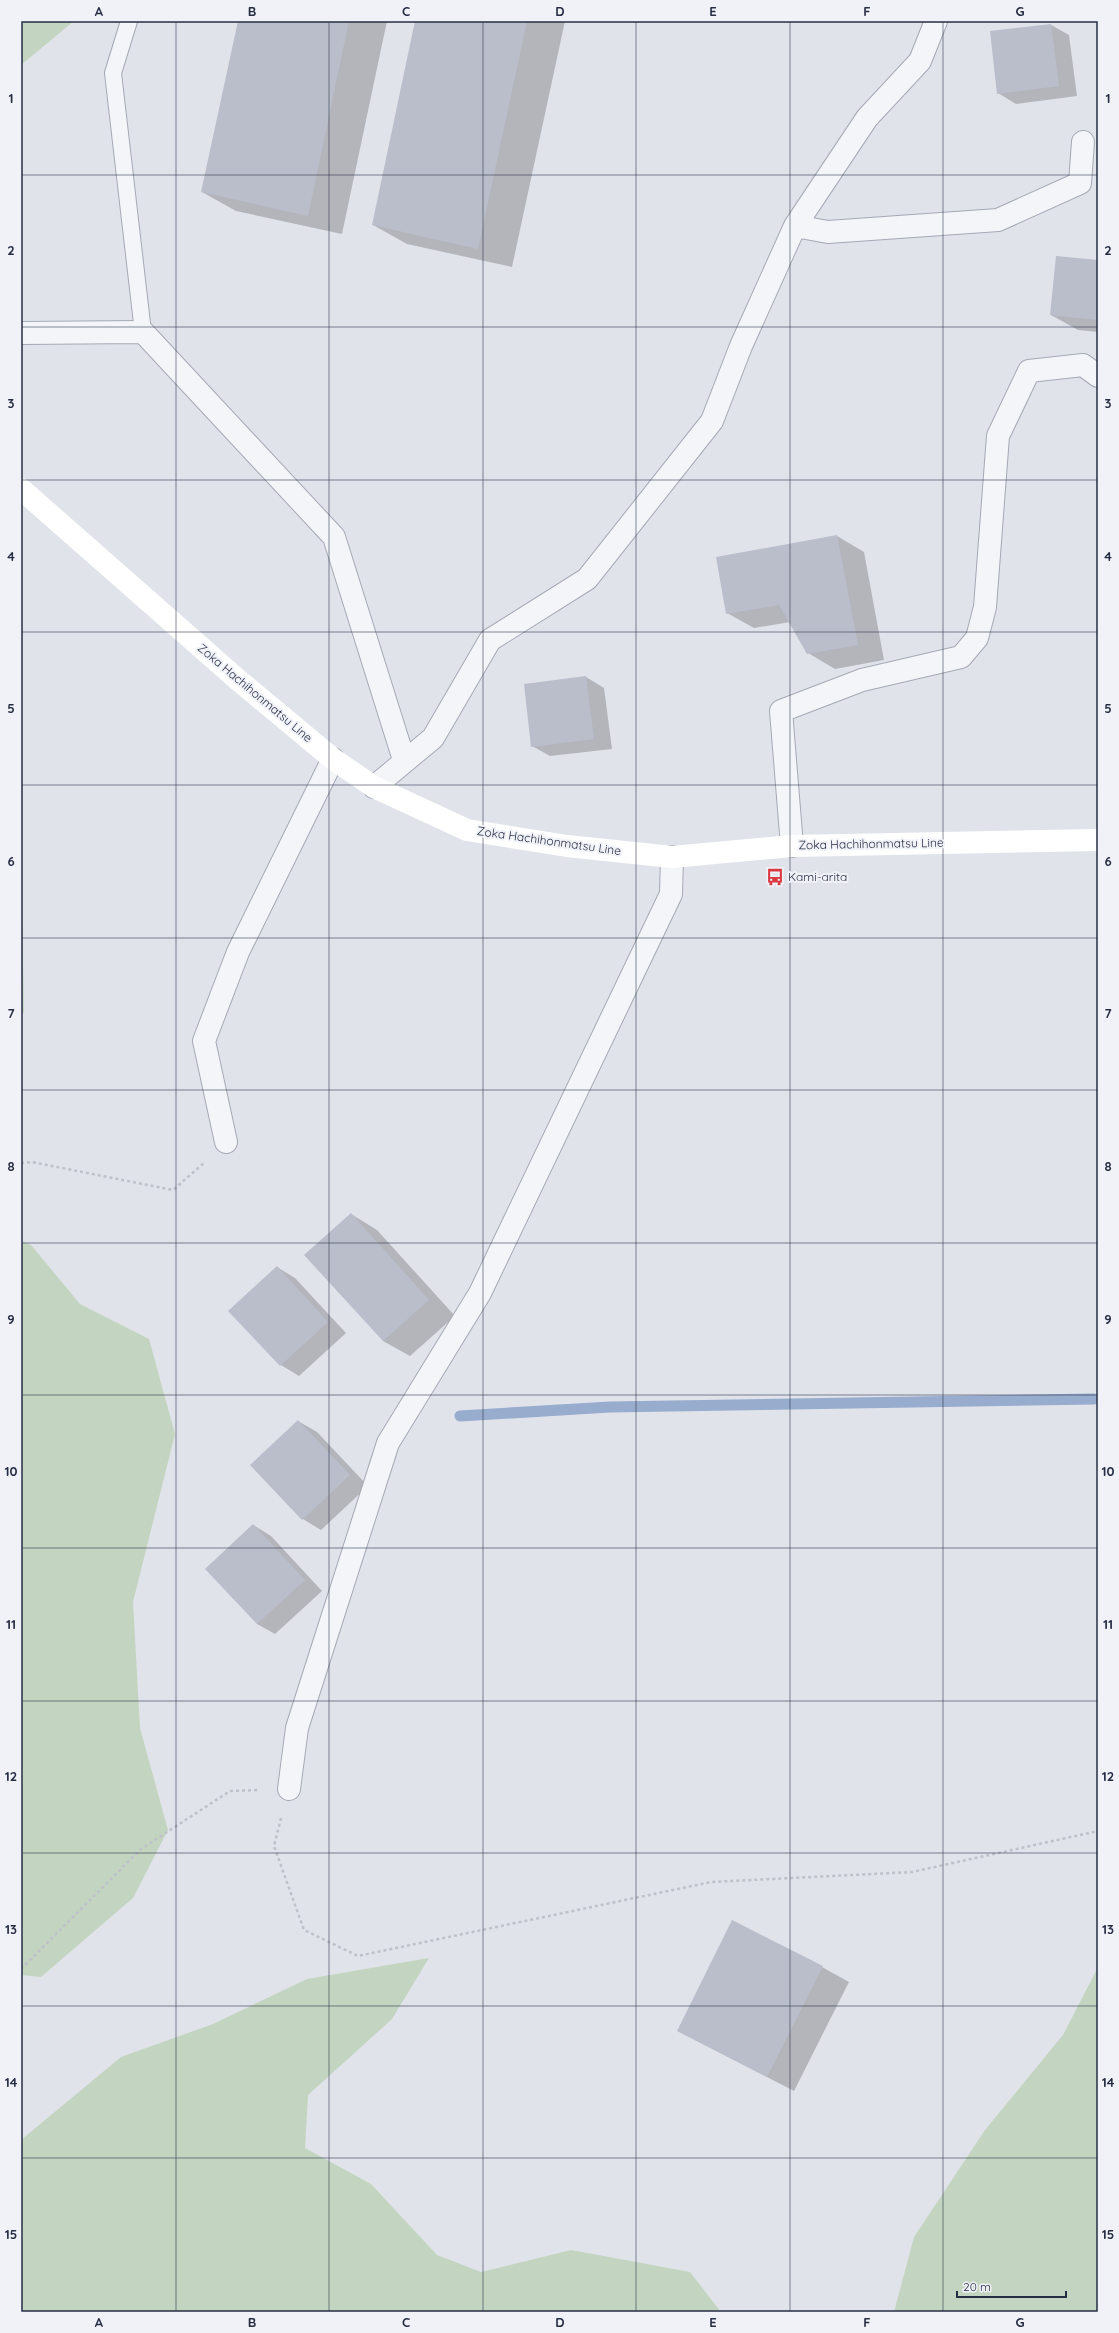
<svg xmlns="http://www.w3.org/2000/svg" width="1119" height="2333" font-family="Quicksand,sans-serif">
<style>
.green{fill:#c3d5c0}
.shadow{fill:#0003}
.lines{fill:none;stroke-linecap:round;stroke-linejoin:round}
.stream{stroke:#98acce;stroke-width:11}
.building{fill:#babecb}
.service-casing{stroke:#a5a9b5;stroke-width:18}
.minor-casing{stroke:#a5a9b5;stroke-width:24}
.path{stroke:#bec1c9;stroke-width:2.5;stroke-dasharray:3 3;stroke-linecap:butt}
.service{stroke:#f3f5f8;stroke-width:16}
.minor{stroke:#f3f5f8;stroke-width:22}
.secondary{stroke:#fff;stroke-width:22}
.grid{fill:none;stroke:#272e44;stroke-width:1;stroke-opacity:0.55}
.labels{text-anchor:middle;stroke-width:4;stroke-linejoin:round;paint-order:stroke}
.street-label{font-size:12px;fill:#272e44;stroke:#f0f2f8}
.poi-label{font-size:12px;fill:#272e44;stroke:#f0f2f8;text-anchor:start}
.neatline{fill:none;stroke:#272e44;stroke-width:1.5}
.grid-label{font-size:13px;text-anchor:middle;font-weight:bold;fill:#272e44}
</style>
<rect width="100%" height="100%" fill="#e0e3ea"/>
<path class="green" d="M21,21H74L21,65Z
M21,867L24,1012L21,1016Z
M21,1241L31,1245L80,1304L149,1339L175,1434L133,1602L140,1728L168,1830L133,1898L41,1977L21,1975Z
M429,1958L392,2019L308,2095L305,2148L371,2184L437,2255L481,2272L571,2250L690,2272L721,2312H21V2140L121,2057L213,2024L307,1979Z
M1098,1967V2312H894L914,2237L985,2130L1063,2035Z"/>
<path class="shadow" d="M239,21H387L342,234L236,211L202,192Z
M416,21H565L512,267L407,244L373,225Z
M1051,25L1069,35L1077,96L1016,104L998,93Z
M1098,261V332L1078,330L1051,315Z
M837,536L864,552L884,660L835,669L808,653L790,622L754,628L727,613Z
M586,677L604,688L612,749L550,756L532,746Z
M351,1214L377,1230L455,1316L410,1356L383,1341Z
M277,1267L295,1278L346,1333L299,1376L281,1365L230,1311Z
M298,1421L317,1432L368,1486L321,1530L303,1519Z
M253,1525L271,1536L322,1591L275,1634L257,1624Z
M822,1967L849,1982L794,2091L678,2031Z"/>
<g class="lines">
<path class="stream" d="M460,1416L610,1407L1094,1399"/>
</g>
<path class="building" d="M238,21H349L308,216L201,192Z
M415,21H527L478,249L372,225Z
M1051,24L1059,86L997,94L990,31Z
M1056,256L1098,260V320L1050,315Z
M837,535L858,645L807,654L779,605L726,614L716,557Z
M586,676L594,739L531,747L524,684Z
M351,1213L429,1300L383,1341L304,1255Z
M277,1266L328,1322L280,1366L228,1311Z
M298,1420L350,1475L302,1520L250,1465Z
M253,1524L305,1580L257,1624L205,1569Z
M732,1920L823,1966L767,2077L677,2031Z"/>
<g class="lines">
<g class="service-casing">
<path id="service" d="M129,21L113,73L143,332"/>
</g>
<g class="minor-casing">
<path id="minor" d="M795,226L828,232L998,220L1080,183L1083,142
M21,333L143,332L334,537L404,760
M374,787L433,738L490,640L587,579L712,421L741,346L795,226L867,118L920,61L936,21
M792,846L781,711L862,680L961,657L977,638L985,607L998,436L1029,371L1083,365L1098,376
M226,1142L204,1041L238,952L333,759
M289,1789L297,1728L388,1443L480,1293L671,894L672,857"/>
</g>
<path class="path" d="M21,1163L32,1162L173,1190L204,1163
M281,1818L274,1846L304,1930L358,1956L711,1882L912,1872L1098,1831
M21,1969L141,1849L230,1791L260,1790"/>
<use href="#service" class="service"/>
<use href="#minor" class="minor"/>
<path class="secondary" d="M21,489L237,679L333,759L374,787L467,830L567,846L672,857L792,846L1098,840"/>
</g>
<path class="grid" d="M176,21V2312M329,21V2312M483,21V2312M636,21V2312M790,21V2312M943,21V2312M21,175H1098M21,327H1098M21,480H1098M21,632H1098M21,785H1098M21,938H1098M21,1090H1098M21,1243H1098M21,1395H1098M21,1548H1098M21,1701H1098M21,1853H1098M21,2006H1098M21,2158H1098"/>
<defs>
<g id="bus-bare" transform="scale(1.38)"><path d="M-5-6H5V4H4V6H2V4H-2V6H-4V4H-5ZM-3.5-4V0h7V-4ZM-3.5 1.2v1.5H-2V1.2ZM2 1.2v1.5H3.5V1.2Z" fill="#db3941" stroke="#f0f2f8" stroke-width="2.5" paint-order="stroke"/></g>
</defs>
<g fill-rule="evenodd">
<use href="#bus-bare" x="775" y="877"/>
</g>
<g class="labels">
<g class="street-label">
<text transform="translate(255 693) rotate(40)" y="4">Zoka Hachihonmatsu Line</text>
<text transform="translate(549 841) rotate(8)" y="4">Zoka Hachihonmatsu Line</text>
<text transform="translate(871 844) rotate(-1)" y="4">Zoka Hachihonmatsu Line</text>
</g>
<g class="poi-label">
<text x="788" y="881">Kami-arita</text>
</g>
</g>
<rect width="1119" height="2333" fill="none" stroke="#f0f2f8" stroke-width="44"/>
<path d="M957 2291v6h109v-6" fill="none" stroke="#272e44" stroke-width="2"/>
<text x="963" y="2291" font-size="12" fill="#272e44" stroke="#f0f2f8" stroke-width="3" paint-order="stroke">20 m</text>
<rect x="22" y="22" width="1075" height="2289" class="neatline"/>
<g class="grid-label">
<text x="99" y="16">A</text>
<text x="252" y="16">B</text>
<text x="406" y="16">C</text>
<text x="560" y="16">D</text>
<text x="713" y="16">E</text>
<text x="867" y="16">F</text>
<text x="1020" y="16">G</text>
<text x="11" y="103">1</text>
<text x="1108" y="103">1</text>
<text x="11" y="255">2</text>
<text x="1108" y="255">2</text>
<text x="11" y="408">3</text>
<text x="1108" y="408">3</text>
<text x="11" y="561">4</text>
<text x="1108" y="561">4</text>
<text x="11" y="713">5</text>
<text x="1108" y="713">5</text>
<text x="11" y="866">6</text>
<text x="1108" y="866">6</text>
<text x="11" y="1018">7</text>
<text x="1108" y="1018">7</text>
<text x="11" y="1171">8</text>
<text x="1108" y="1171">8</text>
<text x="11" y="1324">9</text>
<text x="1108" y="1324">9</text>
<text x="11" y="1476">10</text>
<text x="1108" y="1476">10</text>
<text x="11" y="1629">11</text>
<text x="1108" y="1629">11</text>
<text x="11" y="1781">12</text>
<text x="1108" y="1781">12</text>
<text x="11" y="1934">13</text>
<text x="1108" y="1934">13</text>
<text x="11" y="2087">14</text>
<text x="1108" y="2087">14</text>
<text x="11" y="2239">15</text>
<text x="1108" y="2239">15</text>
<text x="99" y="2327">A</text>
<text x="252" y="2327">B</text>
<text x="406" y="2327">C</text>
<text x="560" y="2327">D</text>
<text x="713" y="2327">E</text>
<text x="867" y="2327">F</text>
<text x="1020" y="2327">G</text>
</g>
</svg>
